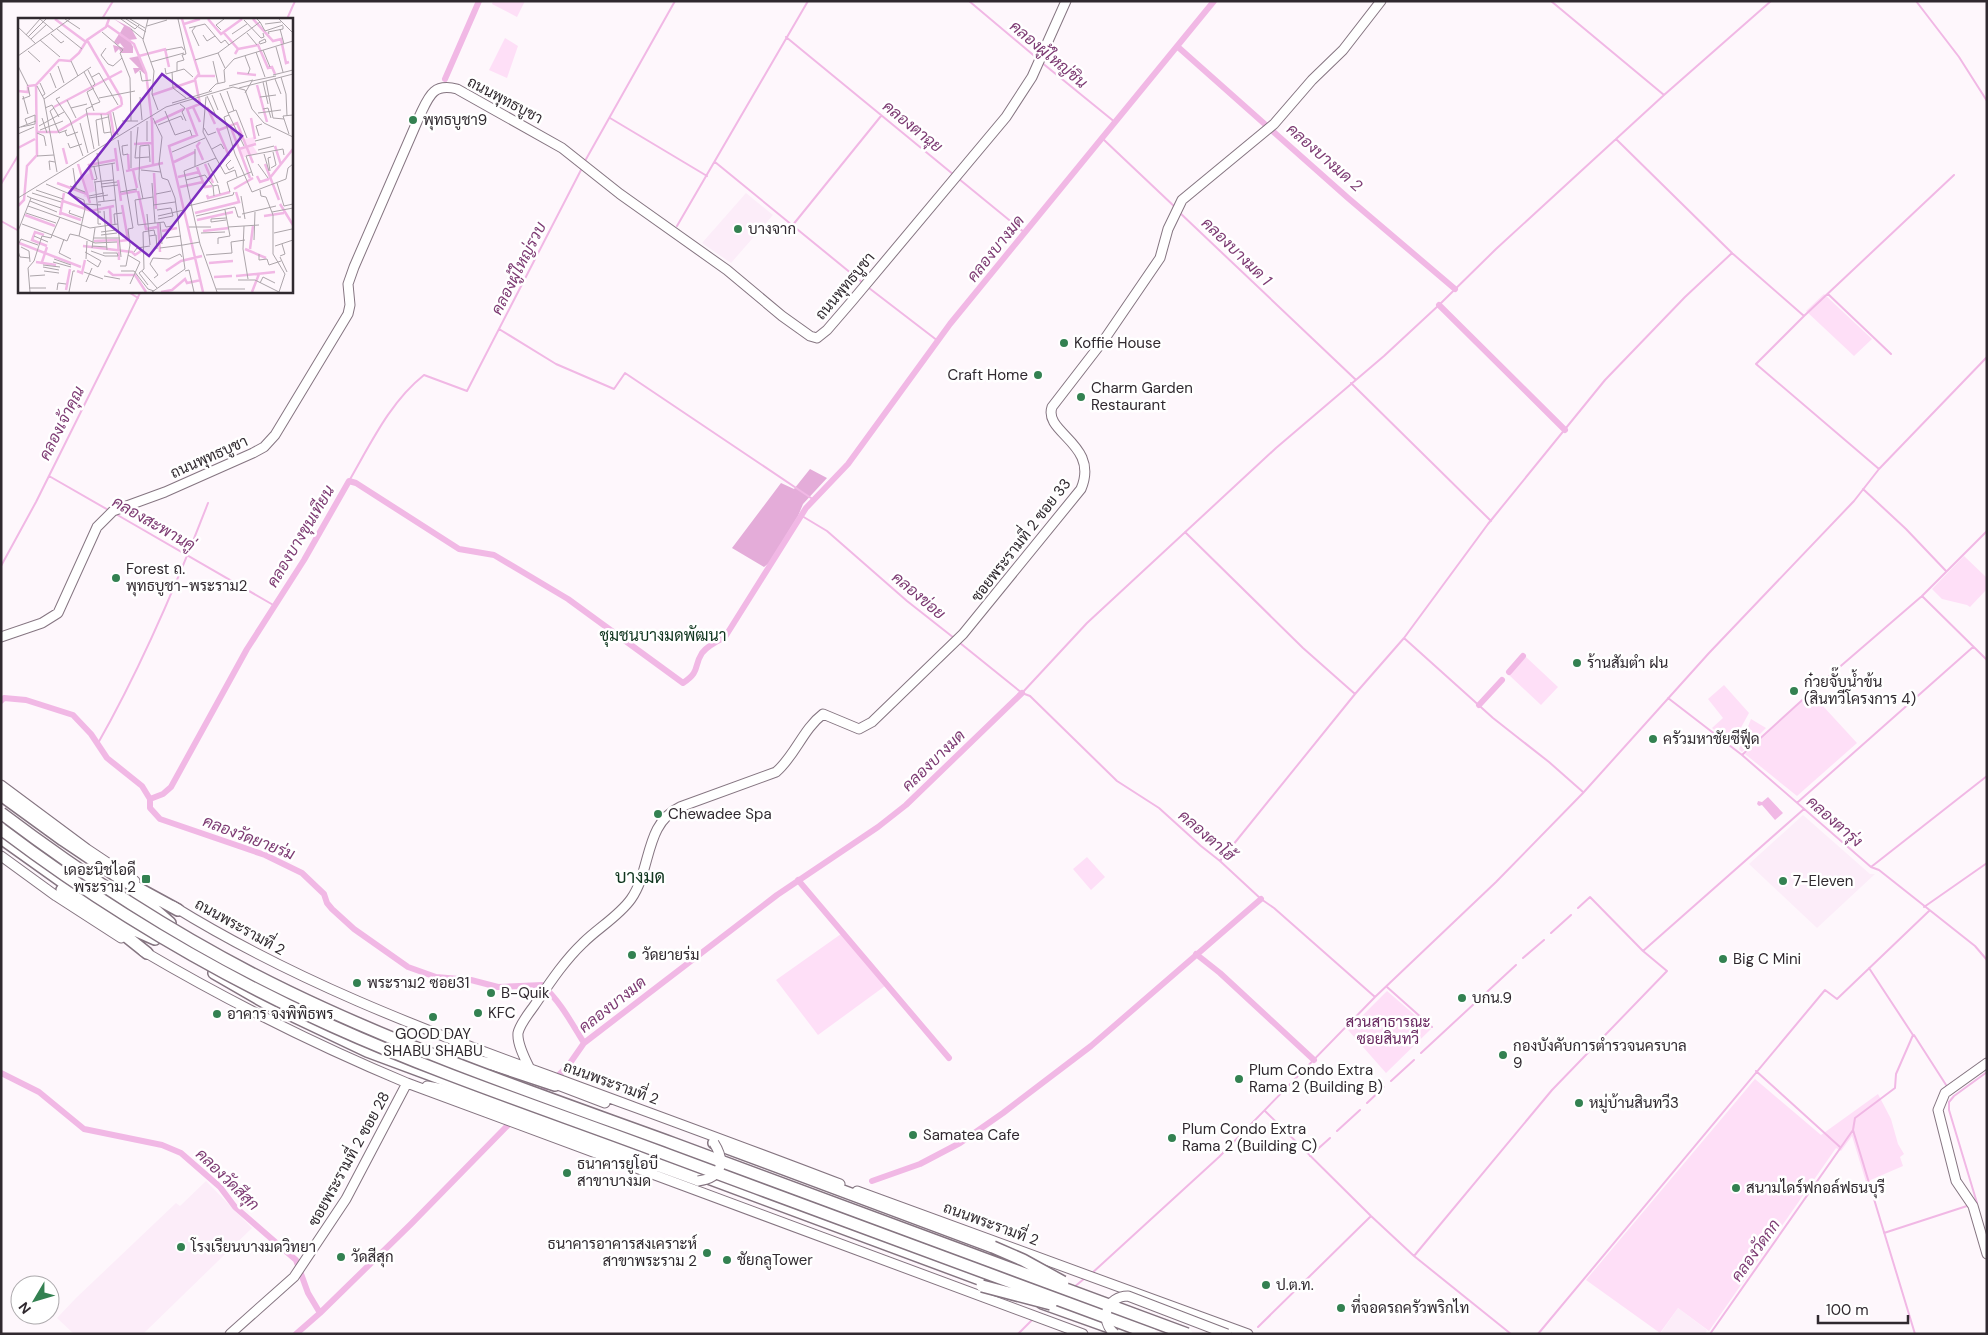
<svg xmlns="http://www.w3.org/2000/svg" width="1988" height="1335" font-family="'DM Sans',Sarabun,sans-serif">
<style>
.built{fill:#fcedf9}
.green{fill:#fedff7}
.forest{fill:#e4acd9}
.water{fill:#f1b8e5}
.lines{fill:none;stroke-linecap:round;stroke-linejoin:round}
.stream{stroke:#f1b8e5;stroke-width:2}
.canal{stroke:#f1b8e5;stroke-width:6}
.secondary-casing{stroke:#857581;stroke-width:11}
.highway-casing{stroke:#857581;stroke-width:14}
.secondary{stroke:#fff;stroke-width:9}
.highway{stroke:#fff;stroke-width:11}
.secondary-bridge-casing{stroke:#857581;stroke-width:11;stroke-linecap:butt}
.highway-bridge-casing{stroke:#857581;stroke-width:14;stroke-linecap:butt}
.secondary-bridge{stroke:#fff;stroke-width:9}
.highway-bridge{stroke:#fff;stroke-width:11}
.poi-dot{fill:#338151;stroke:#fff;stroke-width:2}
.labels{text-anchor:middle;stroke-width:5;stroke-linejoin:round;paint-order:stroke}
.street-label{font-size:15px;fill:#30292f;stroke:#fff}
.poi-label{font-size:15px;fill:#30292f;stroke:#fff;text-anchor:start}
.park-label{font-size:15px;fill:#67265e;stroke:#fff}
.water-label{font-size:16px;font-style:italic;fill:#7d3b73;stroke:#fff}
.neighbourhood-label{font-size:16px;fill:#10361f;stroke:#fff}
.quarter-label{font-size:18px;fill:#10361f;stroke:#fff}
.inset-river{fill:none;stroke:#f1b8e5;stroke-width:2.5}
.inset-road{fill:none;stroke:#aca5aa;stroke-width:1}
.view{fill:#7b2cbf;fill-opacity:0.15;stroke:#7b2cbf;stroke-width:2.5}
.inset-edge{fill:none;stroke:#30292f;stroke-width:2.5}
</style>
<rect width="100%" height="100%" fill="#fef7fc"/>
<path class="built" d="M746,193L773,215L731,263L702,243Z
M1803,815L1870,874H1875L1817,928L1749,864Z
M206,1181L252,1228L143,1334H74L57,1318L76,1298L176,1203L180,1206Z
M1678,1308L1707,1330L1705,1334H1660Z"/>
<path class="green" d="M493,1H525L517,17L492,4Z
M505,38L518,46L507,78L489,70Z
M1824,294L1872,339L1854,356L1806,311Z
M1964,556L1987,578V589L1970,607L1967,605L1942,599L1932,589Z
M1526,657L1558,687L1541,705L1509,675Z
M1724,685L1749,713L1732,744L1712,728L1723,718L1708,699Z
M1811,693L1857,743L1797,796L1745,754Z
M1751,719L1766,728L1742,752L1739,749Z
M1087,857L1105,877L1091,890L1073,869Z
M841,934L885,986L818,1035L776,980Z
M1387,991L1431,1029L1386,1073L1348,1030Z
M1755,1079L1821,1135L1878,1094L1891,1119L1898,1144L1904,1154L1900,1157L1903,1166L1866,1182L1852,1136L1841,1151L1836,1148L1709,1331L1678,1308L1660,1333L1586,1280Z"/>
<path class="forest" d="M810,469L827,478L803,504L798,516L769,563L764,567L732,548L781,483L794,489Z"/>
<path class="water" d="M1768,797L1783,813L1775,820L1762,805L1759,806L1757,804L1758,801L1762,802Z"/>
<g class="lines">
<path class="stream" d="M969,1L1038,59
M1551,1L1664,95
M1916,1L1959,57L1987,101
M102,19L113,1
M287,19L295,1
M786,37L954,175
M1041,62L1116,123
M610,118L707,176
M1103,139L1176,208
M585,161L675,1
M715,162L863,283
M959,179L1025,233
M1,184L19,154
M1179,212L1355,379
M1,221L19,231
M677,226L808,1
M792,226L881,116
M1732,253L1804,316L1756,364L1879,469
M869,288L938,341
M127,291L138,298
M1828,294L1891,354
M1804,316L1954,175
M499,329L556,364L614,389L625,373L814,500
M1351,383L1491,521
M49,476L110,511
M349,481C371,443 390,402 424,375L467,391L582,168
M1863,489L1906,529L1946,571
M114,513L275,606
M802,516L827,531L907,601L954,638
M1185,532L1303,648L1355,694
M1,566L36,502L141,291
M1922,596L1987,660
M1404,638L1488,524L1605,380L1685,297L1732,253L1616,139
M960,643L1022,693L1030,696L1117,781L1159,808L1201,846L1220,861L1261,899L1274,908L1375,997
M1022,693L1087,623L1276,448L1384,356L1439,305L1496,249L1664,95L1771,1
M1668,698L1742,755L1871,867L1879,870L1975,946L1987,960
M97,745C141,668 176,586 208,503
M1742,755L1821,683L1922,596L1987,531
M1798,802L1973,647
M1220,861L1355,694L1404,638L1493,718L1549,762L1583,792
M1871,867L1987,776
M1924,907L1987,863
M1551,933L1571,915
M1643,951L1804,809
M1523,958L1544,940
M1869,968L1913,1035L1896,1074L1895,1088L1855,1118L1853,1130L1915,1334
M1387,987L1432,1027
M1914,1035L1948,1088
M1421,1053L1516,965
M1756,1071L1840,1147
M1391,1081L1414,1060
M1367,1103L1384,1087
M1265,1111L1371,1216L1414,1256L1511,1334
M1337,1131L1360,1110
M1310,1156L1330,1138
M1974,1203H1977L1949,1110V1102L1954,1096L1987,1072
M1884,1233L1970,1205
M1414,1256L1552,1090L1667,971L1643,951L1590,897L1578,908
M1091,1274L1219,1157L1375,997L1496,882L1583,793L1709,653L1854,501L1879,469L1987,357
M1073,1288L1085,1278
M1258,1327L1370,1217
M1018,1334L1034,1318
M1538,1334L1825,990L1837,999L1929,911
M1710,1334L1853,1130"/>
<path class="canal" d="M1178,47L1348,198L1455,289
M445,79L479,1
M1439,305L1565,430
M1509,672L1523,656
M1,701L4,698L26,700L73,715L91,734L107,758L142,786L150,799L163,794L171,787L247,649L304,560L349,481L356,483L459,549L494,555L568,599L683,683C701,671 693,667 702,653C707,646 717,641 725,637L806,508L848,464L950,324L1214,1
M1479,705L1502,680
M150,799V808L160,819L265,855L302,873L324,894L327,903L332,909L354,929L408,967L436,977L471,980L498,987L542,985C560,1001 571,1022 584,1043
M798,880L949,1058
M1196,954L1220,973L1314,1060
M1,1073L39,1092L84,1129L162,1145L181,1153L220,1187L235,1207L296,1260L308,1293L320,1313
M528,1105L568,1066L584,1043L777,895L878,827L906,805L1022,693
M872,1181L920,1164L960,1143L1003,1113L1091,1046L1261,899
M296,1334L320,1313L411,1224L514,1119"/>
<g class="secondary-casing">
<path id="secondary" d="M1,637L42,623L58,613L97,527L113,511L165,492L253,453L264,447L275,435L348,314L350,305L348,284L354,267L420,115C429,96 433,83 457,89L562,148L620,194L727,270L782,316L810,336L817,338L827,330L852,301L1006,117L1032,77L1066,1
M1,785L87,849L135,881
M1,856L56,896L121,938
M173,906C291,979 420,1029 550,1076C647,1112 744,1147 840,1184
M143,951C228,1001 316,1045 407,1083L1083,1334
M1987,1063L1945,1093L1938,1110L1956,1181L1973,1206L1987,1254
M530,1069C525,1059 517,1044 518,1033C520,1024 529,1013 534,1006C549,984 564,961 583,943C598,928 619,916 631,899C652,869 644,824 680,807L776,772C795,756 803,729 823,714L859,729L872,722L963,634L1081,489C1100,444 1043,433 1052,407L1106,337L1160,258L1168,229L1182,200L1274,124L1312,80L1343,50L1381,1
M550,1082L605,1103
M427,1086L448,1090L698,1181
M857,1191L1248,1334
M230,1334L294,1277L346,1199L407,1083"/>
</g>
<g class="highway-casing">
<path id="highway" d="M1,795L63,840L121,879L178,910
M1,838L67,885L114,914
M62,890L97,913L147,953
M135,892L170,923
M112,920L155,939
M214,973L266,1003L367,1051L1001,1287
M450,1057L492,1064L555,1085
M714,1143L993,1247
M1042,1303L1129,1334"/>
</g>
<use href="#secondary" class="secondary"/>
<use href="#highway" class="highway"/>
<g class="secondary-bridge-casing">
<path id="secondary-bridge" d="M698,1181C722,1178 726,1162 714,1143
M1115,1334C1098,1320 1107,1296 1128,1296L1227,1334"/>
</g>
<g class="highway-bridge-casing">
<path id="highway-bridge" d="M1,813C91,881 187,943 289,992C413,1052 543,1096 672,1143C843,1207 1015,1270 1187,1334
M1,829C104,907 215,973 332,1026C436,1073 545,1109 652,1149C818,1211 984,1272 1151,1334
M993,1247L1023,1260L1063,1282
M982,1286L1051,1304"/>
</g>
<use href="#secondary-bridge" class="secondary-bridge"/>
<use href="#highway-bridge" class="highway-bridge"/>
</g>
<g class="poi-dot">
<circle cx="413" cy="120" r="5"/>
<circle cx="738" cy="229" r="5"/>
<circle cx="1064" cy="343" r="5"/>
<circle cx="1038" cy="375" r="5"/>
<circle cx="1081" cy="397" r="5"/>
<circle cx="116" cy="578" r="5"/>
<circle cx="1577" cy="663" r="5"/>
<circle cx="1794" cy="691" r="5"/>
<circle cx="1653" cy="739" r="5"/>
<circle cx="658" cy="814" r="5"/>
<rect x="141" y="874" width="10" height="10" rx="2.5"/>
<circle cx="1783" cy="881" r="5"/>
<circle cx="632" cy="955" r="5"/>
<circle cx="1723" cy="959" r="5"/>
<circle cx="357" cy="983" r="5"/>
<circle cx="491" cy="993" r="5"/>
<circle cx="1462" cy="998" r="5"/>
<circle cx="478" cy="1013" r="5"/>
<circle cx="217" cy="1014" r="5"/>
<circle cx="433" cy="1017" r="5"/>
<circle cx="1503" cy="1055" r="5"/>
<circle cx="1239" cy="1079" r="5"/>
<circle cx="1579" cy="1103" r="5"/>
<circle cx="913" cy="1135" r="5"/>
<circle cx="1172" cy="1138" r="5"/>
<circle cx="567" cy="1173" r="5"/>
<circle cx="1736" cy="1188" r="5"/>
<circle cx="181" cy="1247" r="5"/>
<circle cx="707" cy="1253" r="5"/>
<circle cx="341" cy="1257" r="5"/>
<circle cx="727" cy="1260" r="5"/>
<circle cx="1266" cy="1285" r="5"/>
<circle cx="1341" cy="1308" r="5"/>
</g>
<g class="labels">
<g class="street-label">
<text transform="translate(505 100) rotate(28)" y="5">ถนนพุทธบูชา</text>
<text transform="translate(845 286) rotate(-50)" y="5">ถนนพุทธบูชา</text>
<text transform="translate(209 457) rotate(-24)" y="5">ถนนพุทธบูชา</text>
<text transform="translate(1021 540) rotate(-52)" y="5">ซอยพระรามที่ 2 ซอย 33</text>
<text transform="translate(240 927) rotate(29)" y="5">ถนนพระรามที่ 2</text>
<text transform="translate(611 1083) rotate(20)" y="5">ถนนพระรามที่ 2</text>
<text transform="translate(349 1159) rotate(-61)" y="5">ซอยพระรามที่ 2 ซอย 28</text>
<text transform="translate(991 1224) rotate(20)" y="5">ถนนพระรามที่ 2</text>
</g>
<g class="poi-label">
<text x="423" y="125">พุทธบูชา9</text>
<text x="748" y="234">บางจาก</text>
<text x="1074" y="348">Koffie House</text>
<text x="1028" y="380" text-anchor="end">Craft Home</text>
<text x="1091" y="393">Charm Garden<tspan x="1091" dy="17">Restaurant</tspan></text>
<text x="126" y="574">Forest ถ.<tspan x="126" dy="17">พุทธบูชา-พระราม2</tspan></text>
<text x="1587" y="668">ร้านสัมตำ ฝน</text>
<text x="1804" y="687">ก๋วยจั๊บน้ำข้น<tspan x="1804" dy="17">(สินทวีโครงการ 4)</tspan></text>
<text x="1663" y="744">ครัวมหาชัยซีฟู็ด</text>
<text x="668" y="819">Chewadee Spa</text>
<text x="136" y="875" text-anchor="end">เดอะนิชไอดี<tspan x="136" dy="17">พระราม 2</tspan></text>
<text x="1793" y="886">7-Eleven</text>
<text x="642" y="960">วัดยายร่ม</text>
<text x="1733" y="964">Big C Mini</text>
<text x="367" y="988">พระราม2 ซอย31</text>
<text x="501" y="998">B-Quik</text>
<text x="1472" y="1003">บกน.9</text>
<text x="488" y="1018">KFC</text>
<text x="227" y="1019">อาคาร จงพิพิธพร</text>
<text x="433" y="1039" text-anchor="middle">GOOD DAY<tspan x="433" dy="17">SHABU SHABU</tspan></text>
<text x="1513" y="1051">กองบังคับการตำรวจนครบาล<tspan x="1513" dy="17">9</tspan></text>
<text x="1249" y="1075">Plum Condo Extra<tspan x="1249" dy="17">Rama 2 (Building B)</tspan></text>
<text x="1589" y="1108">หมู่บ้านสินทวี3</text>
<text x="1182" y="1134">Plum Condo Extra<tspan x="1182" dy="17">Rama 2 (Building C)</tspan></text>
<text x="923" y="1140">Samatea Cafe</text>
<text x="577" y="1169">ธนาคารยูโอบี<tspan x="577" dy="17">สาขาบางมด</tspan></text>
<text x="1746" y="1193">สนามไดร์ฟกอล์ฟธนบุรี</text>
<text x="697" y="1249" text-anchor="end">ธนาคารอาคารสงเคราะห์<tspan x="697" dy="17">สาขาพระราม 2</tspan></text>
<text x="191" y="1252">โรงเรียนบางมดวิทยา</text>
<text x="351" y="1262">วัดสีสุก</text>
<text x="737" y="1265">ชัยกลูTower</text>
<text x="1276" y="1290">ป.ต.ท.</text>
<text x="1351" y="1313">ที่จอดรถครัวพริกไท</text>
</g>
<g class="park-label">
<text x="1388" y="1027">สวนสาธารณะ<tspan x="1388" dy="17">ซอยสินทวี</tspan></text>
</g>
<g class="water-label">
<text transform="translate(1049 54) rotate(40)" y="6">คลองผู้ใหญ่ชิน</text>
<text transform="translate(913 126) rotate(39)" y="6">คลองตาฉุย</text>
<text transform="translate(1325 157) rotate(41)" y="6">คลองบางมด 2</text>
<text transform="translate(995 248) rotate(-51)" y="6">คลองบางมด</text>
<text transform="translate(1237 251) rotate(44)" y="6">คลองบางมด 1</text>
<text transform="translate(518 268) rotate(-63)" y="6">คลองผู้ใหญ่รวบ</text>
<text transform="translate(61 423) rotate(-63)" y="6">คลองเจ้าคุณ</text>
<text transform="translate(154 523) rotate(30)" y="6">คลองสะพานคู่</text>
<text transform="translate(300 536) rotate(-59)" y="6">คลองบางขุนเทียน</text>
<text transform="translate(919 595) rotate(40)" y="6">คลองข่อย</text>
<text transform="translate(933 760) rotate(-44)" y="6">คลองบางมด</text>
<text transform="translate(1835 821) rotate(41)" y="6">คลองตารุ่ง</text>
<text transform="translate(1207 835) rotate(41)" y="6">คลองตาโฮ้</text>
<text transform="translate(249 837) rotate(21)" y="6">คลองวัดยายร่ม</text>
<text transform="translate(612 1004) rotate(-38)" y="6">คลองบางมด</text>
<text transform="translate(228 1179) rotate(44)" y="6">คลองวัดสีสุก</text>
<text transform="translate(1755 1250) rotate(-55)" y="6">คลองวัดกก</text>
</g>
<g class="neighbourhood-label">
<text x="663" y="641">ชุมชนบางมดพัฒนา</text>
</g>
<g class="quarter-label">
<text x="640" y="883">บางมด</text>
</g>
</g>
<g transform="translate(18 18)">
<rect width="275" height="275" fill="#fef7fc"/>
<path d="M236,119L238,126L235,128L240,136L225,139L221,130L230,129L226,121ZM73,154L77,173L71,175L70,180L65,178L69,175L64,159Z" fill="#fedff7"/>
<path d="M96,1L113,10L119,21L111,22L119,35L115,28V35H103L101,31L97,35L95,27L106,30L102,25L100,27L96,24L101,16L105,19L102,15L106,8ZM121,38L129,58L122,52L117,56L115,50H121L111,40Z" fill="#e4acd9"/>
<path class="inset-river" d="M37,1L68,24M164,1L181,56L177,61L182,86L169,91L179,117L151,128L185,274M190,1L203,16L224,1M235,1L255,23L263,21L268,45L271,44M166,6L182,1M89,7L116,26L128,55L134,104L135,147M206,15L220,31L217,36M69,22L103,80L104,87M147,31L151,49M220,31L240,27L250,50L254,49L257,56M121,38L148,31M219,55L238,57M179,58H197M239,67L249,104M0,73L10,74V68L18,67M134,77L178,62M36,89L104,53M175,89L182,104M189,89L197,106M92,94L96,118M233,100L237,121M136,105L166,91M212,107L232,160M199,110L211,138M201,112L219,105L235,145M19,114H39L69,96H88L104,87M182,124L179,128L185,142M116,126L134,125M257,128L263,147M0,130L17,121M45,130L49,146M97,130L100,153M221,131L238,126M110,136L111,152M156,144L177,134M60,146L72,185M187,146L195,165M247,146L261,182M179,149L187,169L194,168M115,152L119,170M108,153L145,145M136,155L138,191M239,158L242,164L251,161M160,159L181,154M251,161L275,131M75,162L71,147L97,142M100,162L103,183M39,165L69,176M162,169L185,164M216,171L235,160M120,173L128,211L139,209M103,176L119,173M189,177L190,180L212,174M45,183L73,193L96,188M262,186L275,207M0,188L6,182L9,148L19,137L18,67L41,42L52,43L61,35L69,22L88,9L91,1M92,190L93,206M43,195L63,202M177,195L221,184L218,174M7,197L37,208M42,197L46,175M246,198L266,195M179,202L215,194M140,205L142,234M144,213L159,210M185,213L211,210M26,217L17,214L14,222L29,228M100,221L101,242M76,223L99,222M102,223L110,222L104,187M1,225L63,249M65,228L114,234L117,237L123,233M227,231L248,240M232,231L235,208M18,244L38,247M24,244L29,229M191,245L215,243M59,253L64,255L67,242M90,253L95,257H117L128,274M148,253L163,243L184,238M218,258L257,254M196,259L214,258M48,272L52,251M143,274L154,272L167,261L169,265L183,262M234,274L241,256"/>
<path class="inset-road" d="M47,1L62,11M103,1L117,11L121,7M108,1L128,14M112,1L127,10M130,1L125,22L136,53L134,76L140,92M261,1L275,15M226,2L243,20L246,19L245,15M242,4L247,13L265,7M247,6L263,4M129,8L149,2M178,8L174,13L181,28M0,9L18,26M171,10L187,6L203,25L207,22L211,27M39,11L64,31M113,11L125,21M262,11L266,26M203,12L198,7L206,1M84,14L105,32L102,35L112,60L113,103M229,15L239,27M33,16L43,25L46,23M214,16L229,6M251,16L250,14L265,11V8M8,17L22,1L36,13M185,17L189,23L197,18M10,19L28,1M13,21L29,6M247,21L248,24L242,26L241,24ZM22,22L42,39M258,29L265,54M88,30L83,37L90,46L95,48L104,40M148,32L164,29L166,32M245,32L252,49M10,33L22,44M238,34L247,59M200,35L207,50M0,38L52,1M227,38L232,51L230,56M177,42L200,35L242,4L239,1M53,43L60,58M195,43L200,65M133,44L166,35M0,48L10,68M40,48L46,65M147,50L148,56L159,53V44L166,42L164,37L168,36L160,1M70,52L77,66L75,68M122,53L124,63L133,62M159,53L166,51L175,59M66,54L82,84L74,87M154,54L155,70L168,80M32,55L38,70M255,57L275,52M74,59L81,55L100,87M263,59L268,76L269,98M257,61L263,76M248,63L255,100L266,101M245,64L250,86M22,65L27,76L24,78M19,68L26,81L39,154M211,68L235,62M76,70L69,74L76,93M221,70L275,56M191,73L198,66L207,64L206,52L216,41L275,23M209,73L216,93M202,75L211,97L206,99L217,136L234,174L268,161L270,150L275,146M227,75L234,63L258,58M194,77L200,92M5,78L10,96M189,78L199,100M42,79L38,81L52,102L65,138M122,79L124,102M188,79L185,114L198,140L166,153L182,226L199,274M242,79L258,77M81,80L117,73M4,81L12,78L10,69M26,81L73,49M49,82L58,100M154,85L194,73M162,86L167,90L164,94L168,103M75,88L68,91L76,131M27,90L34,87L41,99M36,90L32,93L41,115L49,112M53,90L69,86M245,91L250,90L253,100M147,93L157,117L172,112L174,118M95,94L100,117M210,95L218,92L229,120M240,95L263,92M83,96L86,115L93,114M90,96L94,120M211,97L226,128M24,100L29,115M104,103H120M62,105L70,135M140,107L163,98L165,102M21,108L46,94M3,109L17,106V97L7,101L9,106M120,109L117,140L131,139M0,110L18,103M186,110L190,117L198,114M22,112L45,103M47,113L49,118L60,114M19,115L26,118L28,128M0,116L16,109M271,116L265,98L275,97M241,118L238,108L244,106M100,122L115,210L110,211L112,227L108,248H102M129,123V103M237,123L253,119M50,125L52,130L64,126M110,127L104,128L105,137L110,136M81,128L78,102L90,99M177,131V148M194,131L203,126L206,131M240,132L256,128M154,134L187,120M79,135L86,183M246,136L251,153M19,138L36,137M198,140L207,156L217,152L219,159M213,142L208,147L211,152L216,149M94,145L103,239M190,145L200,165M240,146L250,160M73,149L97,145M55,150L58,170M113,150V113M253,150L258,147L255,134M32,152L31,143L37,144M123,152L143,154M252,153L250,140L253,139M235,158L228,138L265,131L266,137M76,162L79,161L76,149M168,162L187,157L195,168M76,164L95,162M77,164L80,194H83M134,165L137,205M259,165L266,188L275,186M83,166L99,164M52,168L67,174M83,169L100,167M18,172L45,181M242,172L243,178L248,179L255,197V236L267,256L261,274M102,174L119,171M212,174L209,164L233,154M14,175L43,184M138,176L153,173M71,178L86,175M196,178L195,168L200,167L202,176M223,178L227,201M135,179L117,182L120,207L146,204L148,209L154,208M0,180L148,89L215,69L227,72L234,91L246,105L275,119M13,180L43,190M71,180L90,177M125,181L121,161L122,128L131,127L132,144M12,183L39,194M80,184L97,182M67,186L83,187M135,187L157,184M10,188L72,210L100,206M170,188L215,177L216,174M52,192L51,195L65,200M139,192L153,190L155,198M86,193L89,232M80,194V206H83M254,194L275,190M8,195L38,205M129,196L132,227M224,196L258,188M140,198L166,192M178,198L217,189L220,199H223M140,201L155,198M193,204V201L208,200M193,204L208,202M142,205L144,226M4,206L34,217L42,199M97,206L96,196L104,195M226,208L225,231L230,261M171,209H193M210,209L241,207M0,213L13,180L9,178M83,214L98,212M183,215L207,214M256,215L274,211M83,217L99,215M16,218L30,224M61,218L77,225L99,224M131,218L138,217L139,231M76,220H102M148,220L163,218M46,221L41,235L53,241M236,222L237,194M1,225L3,221L20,227M200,226V220L212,218L207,192M165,227L182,224M74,228L89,229M257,228L275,222M3,229L11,233L12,244M74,230L77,210M142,230L165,227M0,233L2,239L12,240M73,233L87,238H100L99,235H85M67,234L83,243M116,234L119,230L132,228M241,236V242L249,241L251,247L263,243M110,237L122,244L112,266M188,237L214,235L213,224L227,222M262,238L267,236L264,226M262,239L269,254M36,241L53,247M68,241L69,223M69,242L80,249L83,243M35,244L53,249M25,247L42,249M25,249L41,252M26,253L41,255M103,253H116L130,271L136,273M124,253L139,270M167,253L171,252L176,274M66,254L85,261M12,258L27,257M86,258L102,261M136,260L140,257L132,246L135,240L151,241L162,236L164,239M220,262H237L261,274M68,264L74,250M242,265L245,259L257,265M130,267L121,255L126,251L125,214L136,212L137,217M11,270H28M198,271H227M39,272L40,265L48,266M12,274L10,250L16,243L24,218L33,220L34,217L49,223L52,216L61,218L67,191L66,182L28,166M51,274L55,253H57M134,274L167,251L157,180L150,162L144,160L141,146L144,119L135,100"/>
<path class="view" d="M144,56L224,118L131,238L51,175Z"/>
<rect width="275" height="275" class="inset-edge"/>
</g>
<rect width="1988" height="1335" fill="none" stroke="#30292f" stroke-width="5"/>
<g transform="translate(35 1300) rotate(232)"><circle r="24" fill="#ffffff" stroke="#aca9ac"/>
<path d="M0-4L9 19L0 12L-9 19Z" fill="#338151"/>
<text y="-8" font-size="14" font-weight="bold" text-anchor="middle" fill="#30292f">N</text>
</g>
<path d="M1818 1315v8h90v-8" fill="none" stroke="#30292f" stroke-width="2.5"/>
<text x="1826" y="1315" font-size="15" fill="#30292f" stroke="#ffffff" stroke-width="4" paint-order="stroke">100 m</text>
</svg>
